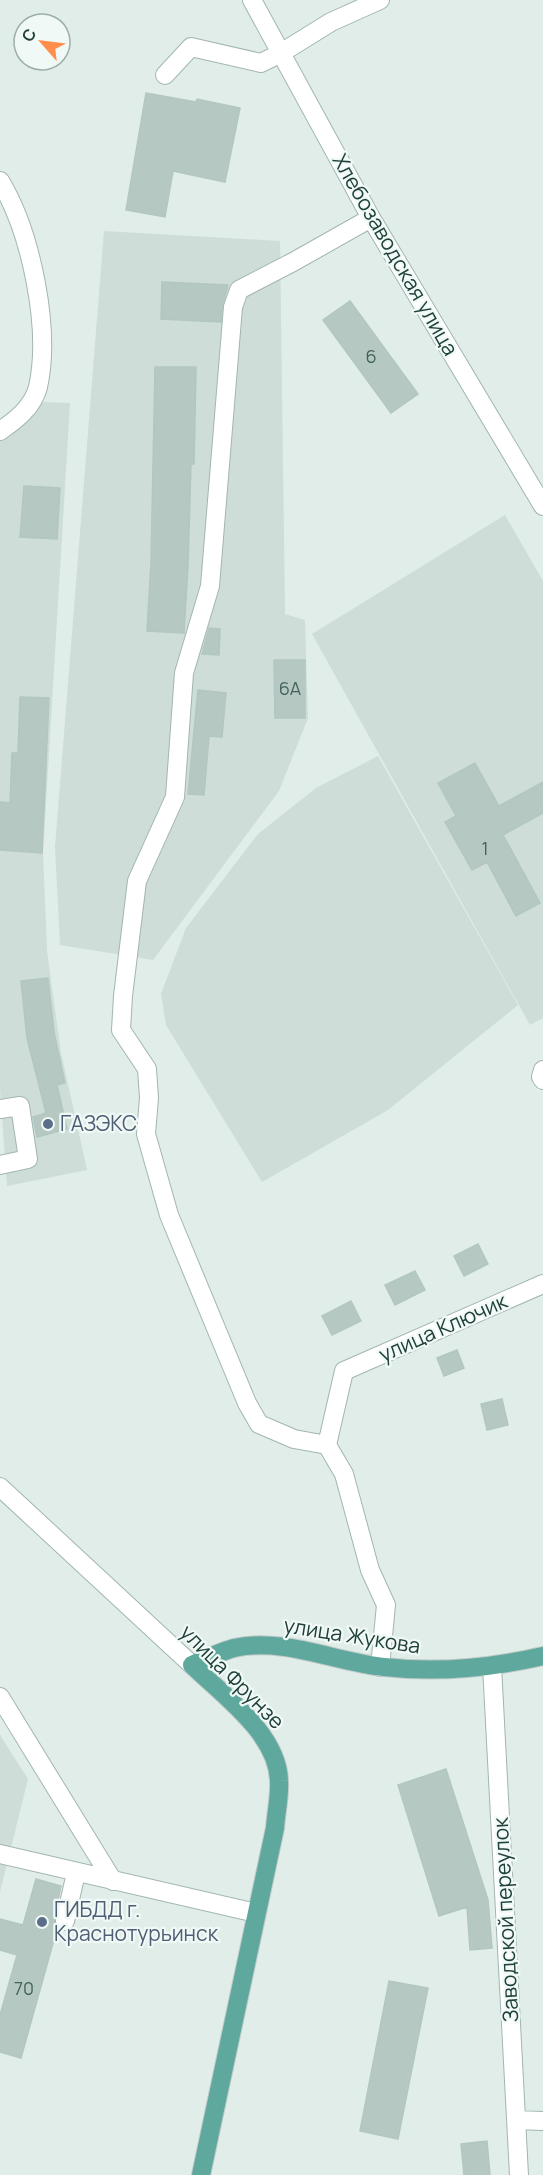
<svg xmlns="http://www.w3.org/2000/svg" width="543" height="2175" font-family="Manrope,sans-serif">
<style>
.built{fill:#ceddd8}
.building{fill:#b5c8c2;stroke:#b2c7c1;stroke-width:1.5}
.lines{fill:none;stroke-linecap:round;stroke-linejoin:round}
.minor-casing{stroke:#a2b6b1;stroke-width:20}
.major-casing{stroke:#c0cac8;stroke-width:20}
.minor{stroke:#fff;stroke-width:18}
.major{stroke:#5fa89e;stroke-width:18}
.service-dot{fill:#5c6f8a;stroke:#f1f9f6;stroke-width:2}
.labels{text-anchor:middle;stroke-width:4.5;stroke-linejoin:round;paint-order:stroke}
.number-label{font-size:18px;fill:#44625d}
.street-label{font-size:21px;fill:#1f403b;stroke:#f1f9f6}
.service-label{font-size:21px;fill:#4e5e75;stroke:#f1f9f6;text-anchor:start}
</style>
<rect width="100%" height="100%" fill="#e0ede9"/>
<path class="built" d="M104,231L280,241L285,614L305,620L308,718L279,791L153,960L60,945L55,847Z
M43,402L70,403L43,853L47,951L61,1053L87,1170L7,1186L0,1089V435L25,419Z
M505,515L543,581V1018L530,1025L312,634Z
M378,756L518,1005L388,1110L262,1182L166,1025L161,994L186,928L258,834L316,788Z
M0,1735L28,1779L0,1892Z"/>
<path class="building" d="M146,93L196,102L197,99L240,108L225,182L173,171L165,217L126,210Z
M162,282L228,285L222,306L221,322L161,319Z
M350,301L418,394L391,413L323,320Z
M155,367H196L194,464H191L188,565L184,633L147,631L151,563Z
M24,486L60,488L57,539L20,537Z
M209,628L220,629L219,655L202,654Z
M274,660H305V718H275Z
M198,690L226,693L222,737L209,736L204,795L188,794Z
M20,697L49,698L42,853L0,850V802L10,803L12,753H18Z
M475,763L499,806L543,782V813L503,835L540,903L516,916L487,862L472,870L445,822L456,816L438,783Z
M48,978L54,1032L65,1083L57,1085L67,1129L37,1137L33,1117L46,1113L27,1038L21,981Z
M478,1244L488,1264L464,1276L454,1256Z
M415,1271L425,1290L395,1305L385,1285Z
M351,1301L361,1321L332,1335L322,1316Z
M457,1350L464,1368L444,1376L437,1358Z
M502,1399L508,1425L487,1430L481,1404Z
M446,1769L488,1900L492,1948L470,1950L467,1907L439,1916L398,1785Z
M36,1879L61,1886L54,1918L57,1929L21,2058L0,2052V2015L17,1955L0,1950V1919L23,1925Z
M389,1981L428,1988L398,2139L360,2131Z
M487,2141L490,2175H464L461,2144Z"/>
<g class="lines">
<g class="minor-casing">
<path id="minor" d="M252,0L371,218L543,506
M165,75L191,47L261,63L281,53L331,22L380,0
M0,181C31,232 51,328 38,387C33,407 16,420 0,431
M543,1070L541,1077L543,1080
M0,1109L20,1106L28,1159L0,1165
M327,1445L294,1439L259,1424L247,1403L169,1215L146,1134L149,1098L147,1069L121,1030L123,996L137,881L175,797L184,673L210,586L233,307L239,290L293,262L371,218
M0,1487L192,1665
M492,1666L519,2175
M380,1667L386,1605L370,1570L344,1474L327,1445L344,1371L543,1284
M0,1697L113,1881
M0,1854L256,1913
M65,1921L76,1873
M517,2120L543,2121"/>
</g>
<g class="major-casing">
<path id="major" d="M201,2175L275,1828C276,1813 280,1796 279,1781C278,1734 223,1695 192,1665C205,1659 220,1652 234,1648C284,1637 335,1662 384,1667C437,1673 491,1668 543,1656"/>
</g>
<use href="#minor" class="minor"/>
<use href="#major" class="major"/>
</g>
<g class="service-dot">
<circle cx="48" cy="1124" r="6"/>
<circle cx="42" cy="1922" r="6"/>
</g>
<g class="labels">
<g class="number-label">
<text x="371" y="363">6</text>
<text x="290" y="695">6А</text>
<text x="485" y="855">1</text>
<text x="24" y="1995">70</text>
</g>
<g class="street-label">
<text transform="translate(395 255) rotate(60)" y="7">Хлебозаводская улица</text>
<text transform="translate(443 1328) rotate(-24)" y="7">улица Ключик</text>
<text transform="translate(352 1636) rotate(9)" y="7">улица Жукова</text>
<text transform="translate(232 1677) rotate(45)" y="7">улица Фрунзе</text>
<text transform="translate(506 1920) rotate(-93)" y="7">Заводской переулок</text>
</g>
<g class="service-label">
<text x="60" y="1131">ГАЗЭКС</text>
<text x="54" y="1917">ГИБДД г.<tspan x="54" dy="24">Краснотурьинск</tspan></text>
</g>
</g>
<g transform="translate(42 42) rotate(298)"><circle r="28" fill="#f1f9f6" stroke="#9dafab" stroke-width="1.5"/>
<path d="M0-4.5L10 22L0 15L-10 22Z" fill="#ff8d4c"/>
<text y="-9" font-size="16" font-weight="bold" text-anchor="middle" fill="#1f403b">С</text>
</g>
</svg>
